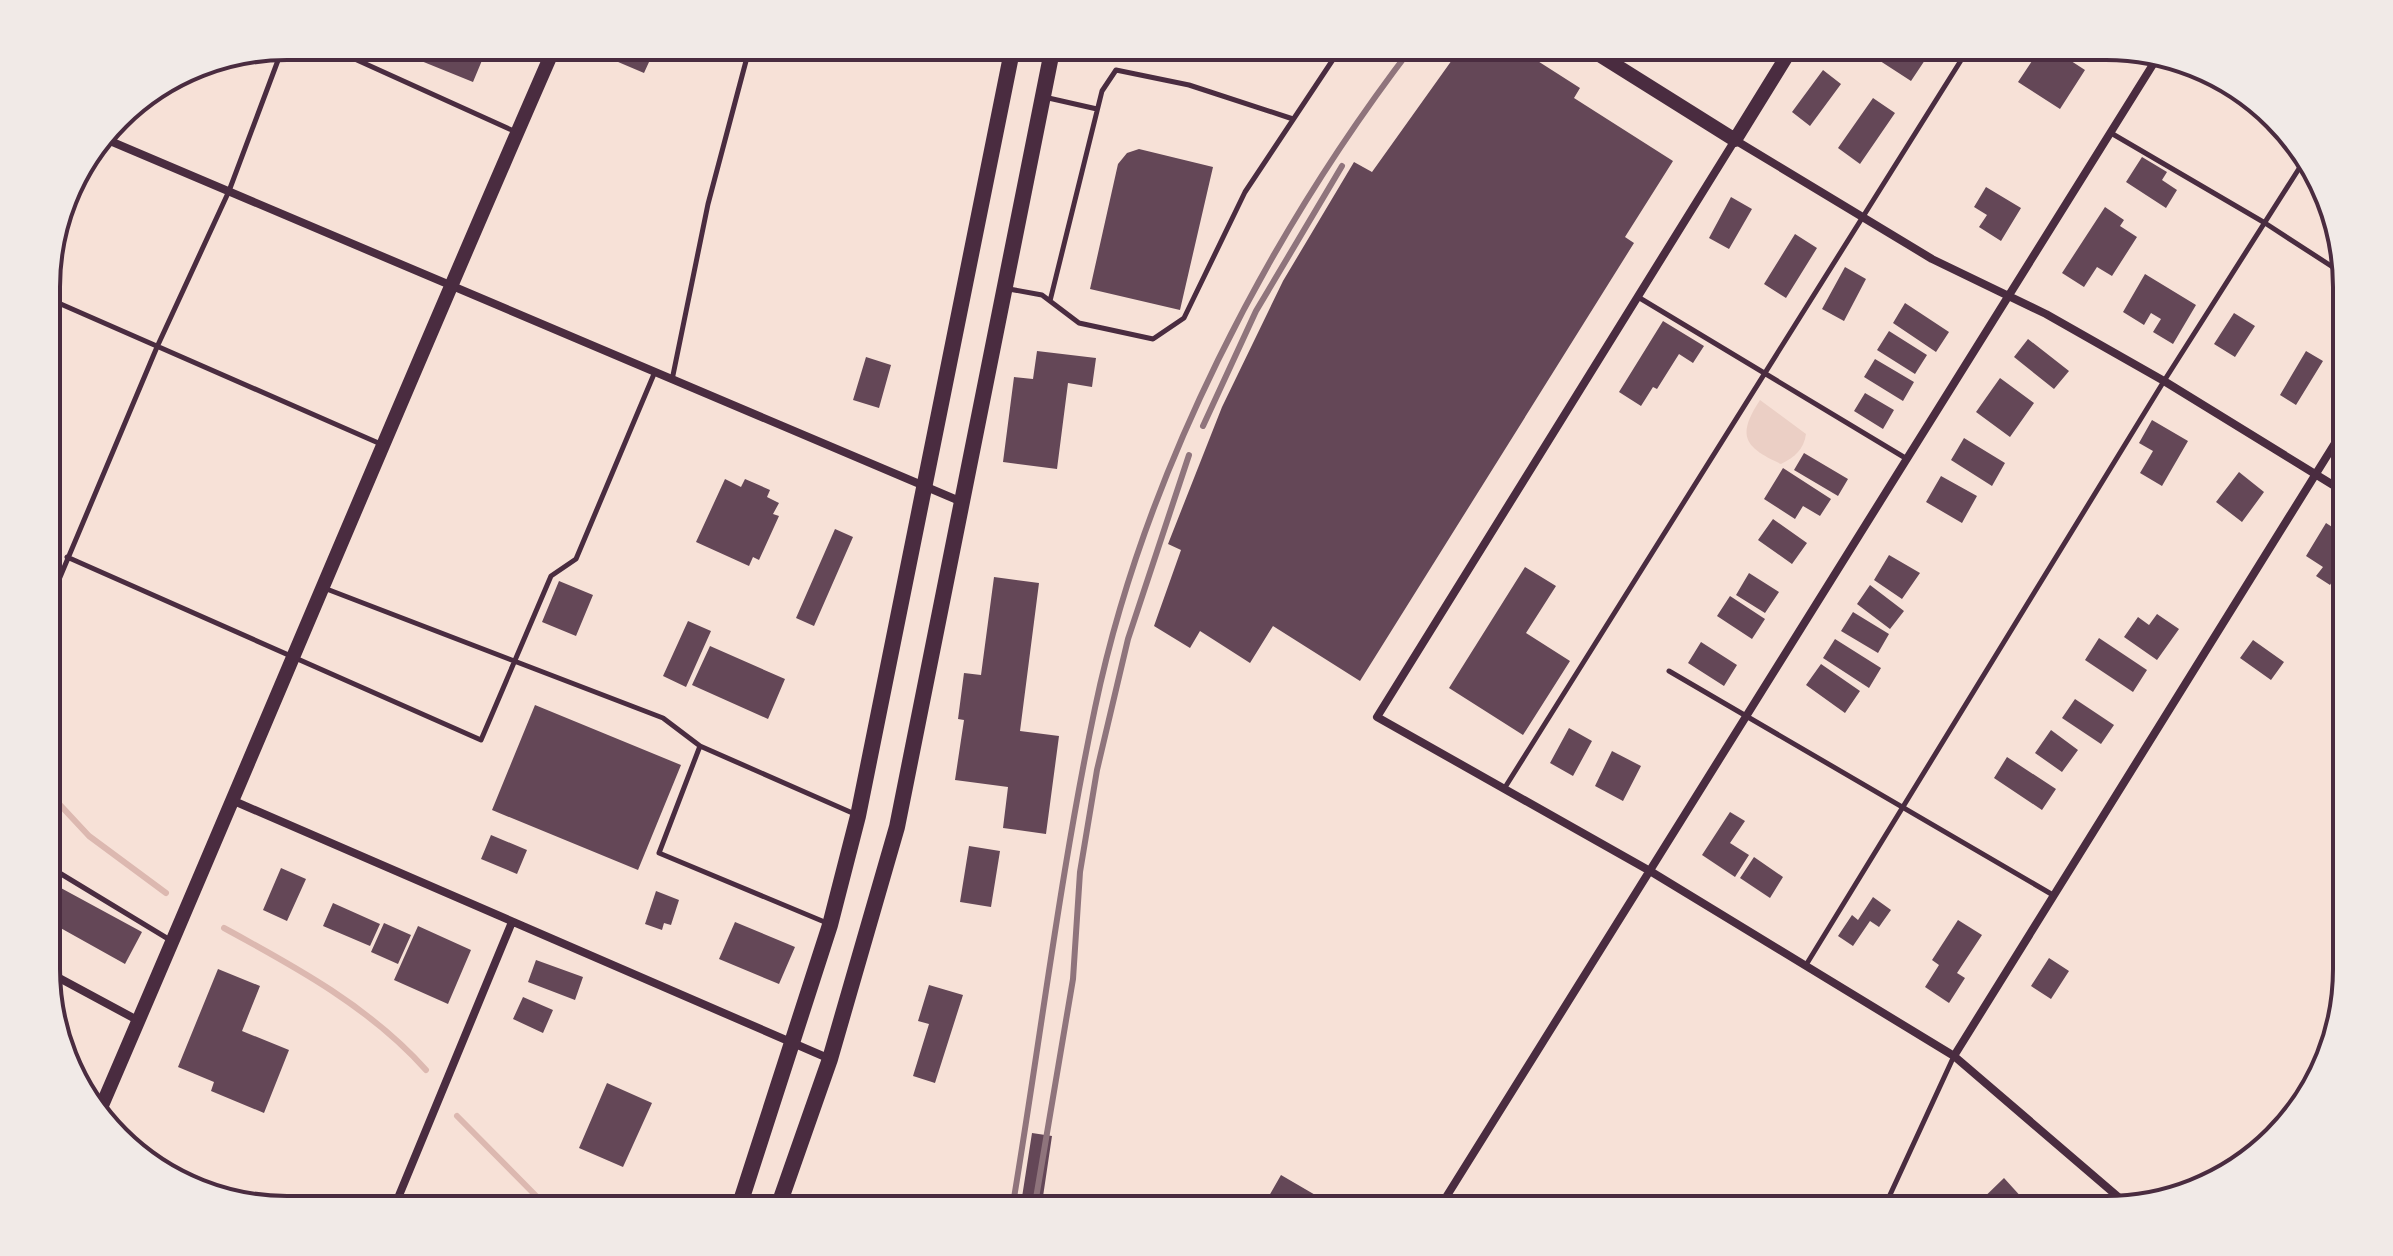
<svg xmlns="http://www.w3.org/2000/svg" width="2393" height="1256" font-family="Literata,serif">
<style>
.green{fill:#ebcfc5}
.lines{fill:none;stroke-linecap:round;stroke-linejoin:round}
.stream{stroke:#dcb8b0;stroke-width:6}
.building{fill:#644757}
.service{stroke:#4a2c40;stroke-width:5}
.minor{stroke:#4a2c40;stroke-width:8}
.tertiary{stroke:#4a2c40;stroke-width:14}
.primary{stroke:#4a2c40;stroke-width:16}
.rail{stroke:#8f747c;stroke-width:6}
.rim{fill:none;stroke:#4a2c40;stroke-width:4}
</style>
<rect width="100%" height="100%" fill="#f7e1d7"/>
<path class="green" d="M1760,400L1806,434C1804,449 1795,457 1781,464C1743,447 1737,435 1760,400Z"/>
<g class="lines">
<path class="stream" d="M48,792L89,836L166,893
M224,928C296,967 371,1008 426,1070
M457,1116L550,1210"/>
</g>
<path class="building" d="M396,46H488L473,82L394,50Z
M608,46H643L654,51L644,73L604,56Z
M1462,46H1514L1580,88L1574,98L1673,161L1625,237L1634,243L1360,681L1273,626L1250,663L1200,631L1190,648L1154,626L1181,550L1168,544L1222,407L1283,281L1354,162L1372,172Z
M1857,46H1904L1925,60L1911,81Z
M2042,46H2048L2085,70L2060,109L2018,82Z
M1823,70L1841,84L1810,126L1792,112Z
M1873,98L1895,113L1860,164L1838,148Z
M1139,149L1213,167L1180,310L1090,289L1118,164L1127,153Z
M2142,157L2167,172L2162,180L2177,190L2166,208L2126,182Z
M1986,187L2021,208L2001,241L1979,227L1987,215L1974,207Z
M1731,197L1752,209L1729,249L1709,238Z
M2105,207L2124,220L2120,226L2137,237L2112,276L2097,267L2084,287L2062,273Z
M1795,234L1817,248L1786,298L1764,284Z
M1845,267L1866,279L1844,321L1822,309Z
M2145,274L2196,305L2173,344L2153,332L2161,319L2151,313L2144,325L2123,312Z
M1905,303L1949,332L1936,352L1893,323Z
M2234,313L2255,326L2235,357L2214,344Z
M1663,321L1704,346L1693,363L1679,354L1657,389L1653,387L1641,406L1619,392Z
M1889,331L1927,355L1915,374L1877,350Z
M2028,339L2069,371L2054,389L2014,357Z
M1037,351L1096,358L1092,387L1068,383L1057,469L1003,462L1014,377L1033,379Z
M2306,351L2323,361L2296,405L2280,395Z
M866,357L891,365L879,408L853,400Z
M1875,359L1914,382L1903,401L1864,377Z
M2000,378L2034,403L2010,437L1976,412Z
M1865,393L1894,410L1883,429L1854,411Z
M2152,420L2188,441L2162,486L2140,473L2153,451L2139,443Z
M1964,438L2005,463L1992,486L1951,460Z
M1804,453L1848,479L1838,496L1794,470Z
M1783,468L1831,499L1820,516L1803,506L1795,519L1764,499Z
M2239,472L2264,492L2242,522L2216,502Z
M1941,476L1977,496L1962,523L1926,502Z
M725,479L741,487L745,479L770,490L767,497L779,503L773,514L779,516L759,560L753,557L749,566L696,542Z
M1773,519L1807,543L1792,564L1758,540Z
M2326,523L2346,536L2341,551L2346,554V560L2330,585L2316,576L2323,567L2306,556Z
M835,529L853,537L814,626L796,618Z
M1889,555L1920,573L1902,599L1874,580Z
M1525,567L1556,586L1526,633L1570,661L1523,735L1449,688Z
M1749,573L1779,592L1765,613L1736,595Z
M994,577L1039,583L1020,731L1059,736L1046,834L1003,828L1008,787L955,780L964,720L958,719L964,673L981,675Z
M559,581L593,595L576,636L542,622Z
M1870,585L1904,611L1890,629L1857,604Z
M1730,596L1765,619L1752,639L1717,616Z
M1853,612L1889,634L1878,653L1841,631Z
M2157,614L2179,629L2157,660L2124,637L2138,617L2149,625Z
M688,621L711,631L686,687L663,676Z
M2099,638L2147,670L2133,692L2085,660Z
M1835,639L1881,668L1869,688L1823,658Z
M2253,640L2284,662L2271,680L2240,658Z
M1701,642L1737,665L1724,686L1688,663Z
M710,646L785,679L768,719L692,685Z
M1821,664L1860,691L1845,713L1806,685Z
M2075,699L2114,725L2101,744L2062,718Z
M535,705L681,765L638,870L492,810Z
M1569,728L1592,741L1573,776L1550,763Z
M2051,730L2078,750L2062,772L2035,753Z
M1612,751L1641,766L1623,801L1595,786Z
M2007,757L2056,789L2042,810L1994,778Z
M1730,812L1745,821L1730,843L1749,855L1735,877L1702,855Z
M491,835L527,850L517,874L481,859Z
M969,846L1000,851L991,907L960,902Z
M1754,857L1783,877L1770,898L1740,878Z
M281,868L306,879L287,921L263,910Z
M48,881L142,932L125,964L48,921Z
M656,891L679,900L671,925L664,923L662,930L645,924Z
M1873,897L1891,910L1879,927L1870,921L1853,946L1838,936L1852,915L1858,920Z
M333,903L380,924L370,946L323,926Z
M1958,920L1982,935L1957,973L1965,978L1949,1003L1925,987L1939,965L1932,960Z
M735,922L795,947L779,984L719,959Z
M384,923L411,935L398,964L371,952Z
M418,926L471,950L448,1004L394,980Z
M2049,958L2069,971L2051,999L2031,986Z
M536,960L583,977L575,1000L528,982Z
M218,969L260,986L242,1031L289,1050L264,1113L211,1091L214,1082L178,1067Z
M929,985L963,995L935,1083L913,1076L929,1024L918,1021Z
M523,997L553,1010L543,1033L513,1019Z
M607,1083L652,1103L623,1167L579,1148Z
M1032,1133L1052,1136L1041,1210H1020Z
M1281,1175L1341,1210H1261Z
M2004,1178L2033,1210H1971Z"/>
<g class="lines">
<path class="service" d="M326,46L516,132
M1044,97L1097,109
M2111,133L2265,223L2345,275
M1009,289L1042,295L1079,323L1153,339L1184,318L1245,192L1342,46
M1638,297L1907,459
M47,298L383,445
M1050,301L1102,91L1116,70L1189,85L1293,119
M672,380L708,204L750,46
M67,557L481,740L551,576L576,559L654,374
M324,588L663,718L700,746L659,853L827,923
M47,608L157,347L229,191L283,47
M1669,671L2053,895
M700,746L857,815
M1504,789L1970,46
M48,866L170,940
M1806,965L2164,381L2307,156
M1883,1210L1954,1056"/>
<path class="minor" d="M103,138L962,502
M234,801L830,1059
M48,972L139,1021
M1954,1056L2345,427
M2130,1207L1954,1056L1650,871L1377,717L1735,140L1932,259L2046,314L2164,381L2346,493
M393,1210L512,922
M1438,1210L2157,58"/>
<path class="tertiary" d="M1585,46L1735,140L1793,46
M97,1117C251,760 399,402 555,46"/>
<path class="primary" d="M738,1210L830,925L858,816L1013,46
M777,1210L830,1059L897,827L1053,46"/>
<path class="rail" d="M1203,426L1256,311L1342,166
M1012,1210C1040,1043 1060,874 1095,708C1144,474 1268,235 1413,46
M1034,1210L1073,979L1080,872L1097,770L1128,639L1189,455"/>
</g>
<path d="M0 0H2393V1256H0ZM287 60H2106A227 227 0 0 1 2333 287V969A227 227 0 0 1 2106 1196H287A227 227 0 0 1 60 969V287A227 227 0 0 1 287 60Z" fill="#f1eae7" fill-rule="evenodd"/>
<path class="rim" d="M287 60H2106A227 227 0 0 1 2333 287V969A227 227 0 0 1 2106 1196H287A227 227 0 0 1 60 969V287A227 227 0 0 1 287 60Z"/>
</svg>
